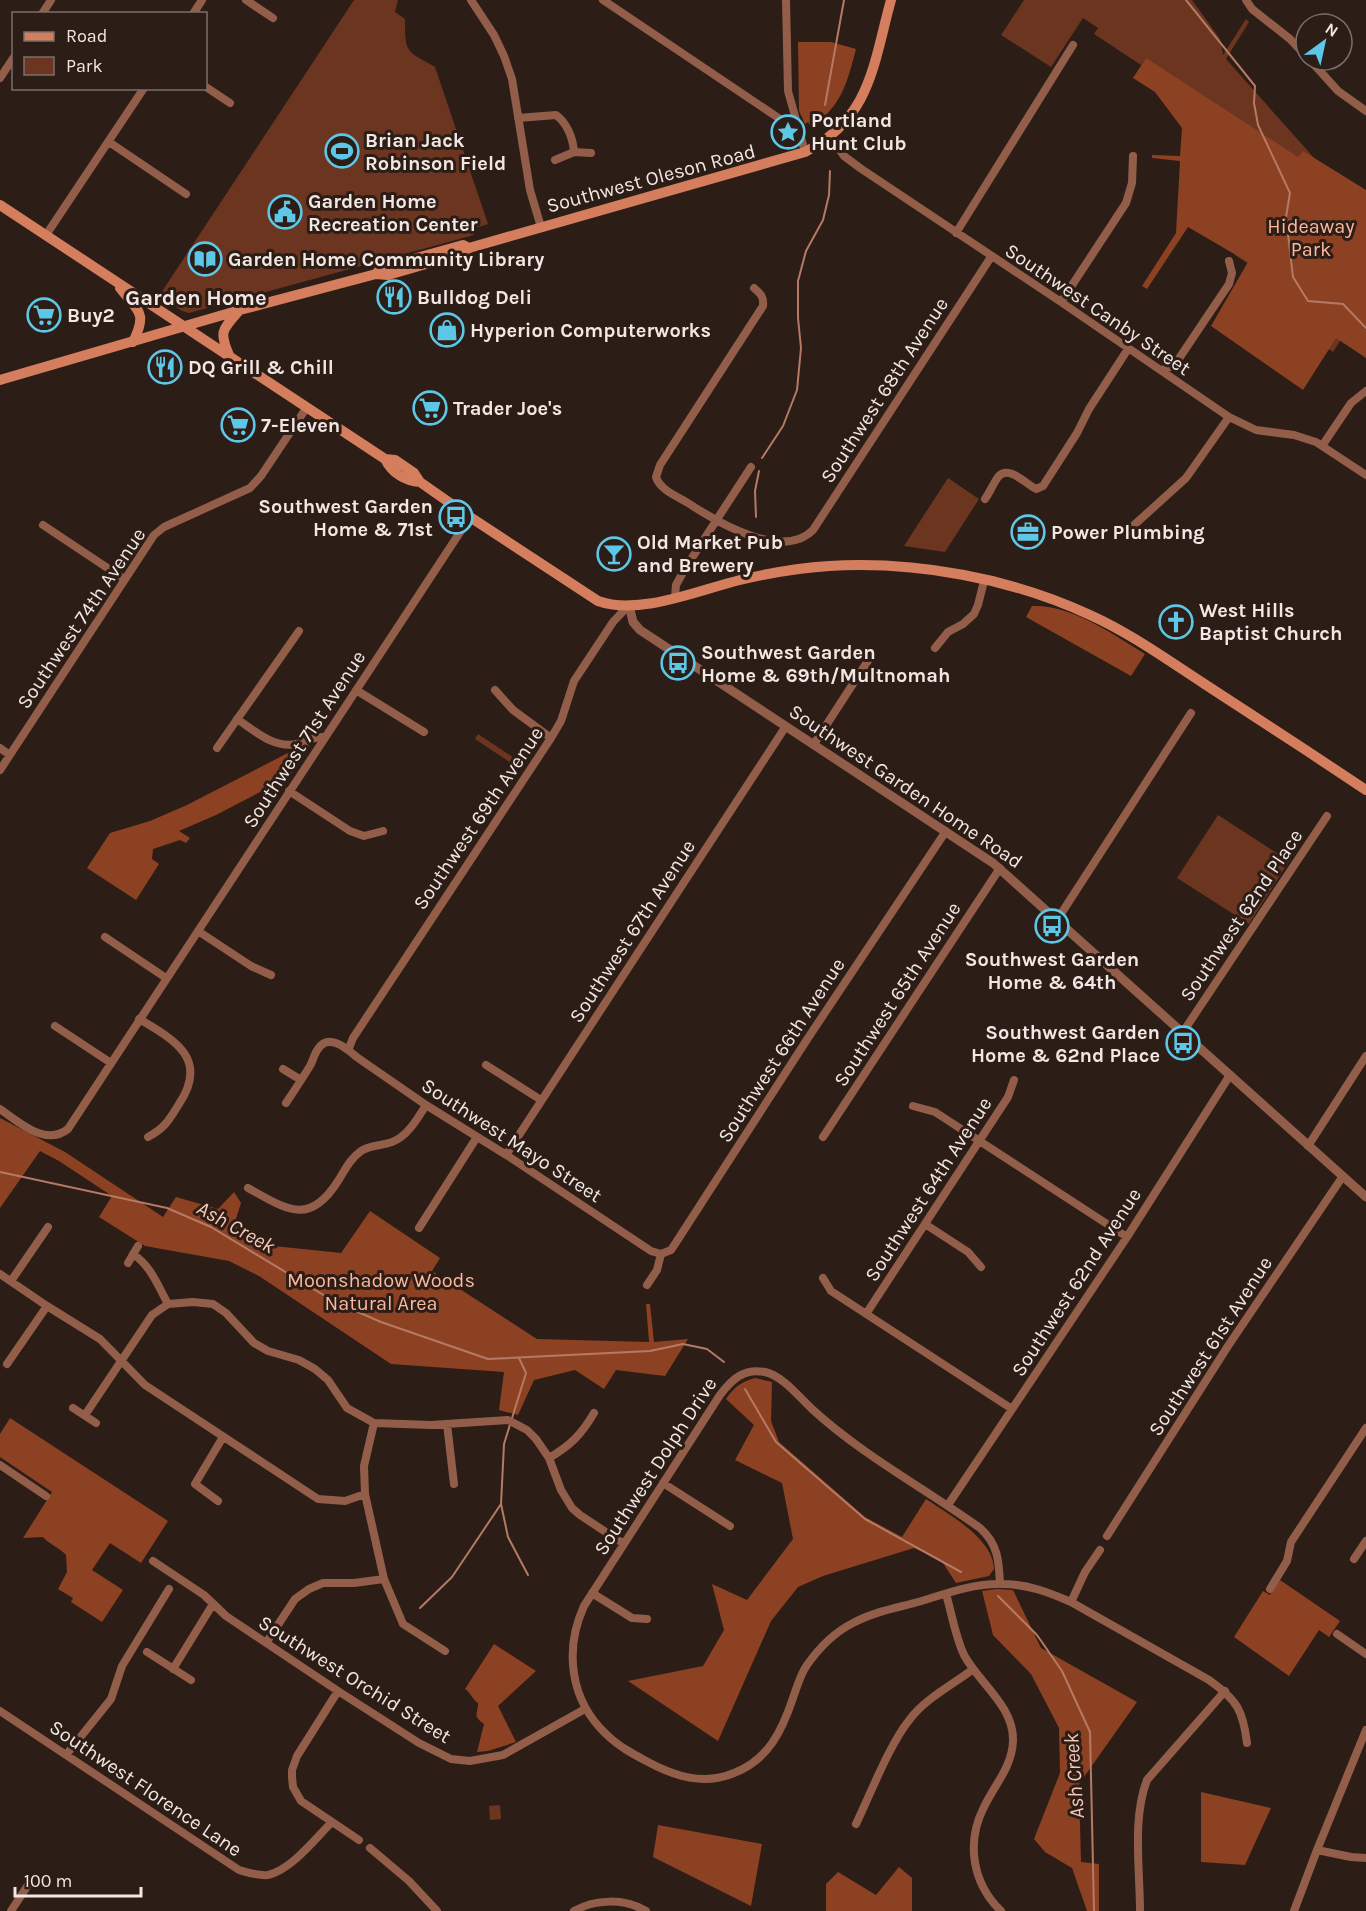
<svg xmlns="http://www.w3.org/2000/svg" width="1366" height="1911" font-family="Karla,sans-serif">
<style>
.green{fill:#6b3520}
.forest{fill:#8d4123}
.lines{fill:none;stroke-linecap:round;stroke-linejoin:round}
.stream{stroke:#b47a64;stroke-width:2}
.minor{stroke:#935e49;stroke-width:8}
.tertiary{stroke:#935e49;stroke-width:9}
.secondary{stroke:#d57e5e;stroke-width:10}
.labels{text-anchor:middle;stroke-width:6;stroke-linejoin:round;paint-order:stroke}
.poi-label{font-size:20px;font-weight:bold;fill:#f2e7e3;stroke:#2d1d17;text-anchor:start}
.street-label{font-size:20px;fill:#f2e7e3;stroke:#2d1d17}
.park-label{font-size:20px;fill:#fbb89f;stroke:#2d1d17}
.water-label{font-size:21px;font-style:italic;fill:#f7c9b8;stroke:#2d1d17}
.quarter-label{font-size:22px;font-weight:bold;fill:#f2e7e3;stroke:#2d1d17}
</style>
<rect width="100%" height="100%" fill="#2d1d17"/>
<path class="green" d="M354,0H398L395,12L405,19C405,54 406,50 435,67L488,224L472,229L474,235L189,313L182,311L159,296Z
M1024,0H1192L1220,39L1223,55L1246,19L1249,22L1226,59L1316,160L1303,151L1366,300L1333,352L1280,317L1294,294L1235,255L1270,200L1190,126L1146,58L1141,65L1094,34L1098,28L1083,18L1051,67L1001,35Z
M948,478L979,499L945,552L904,546Z
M478,734L523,764L520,769L475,739Z
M1218,815L1289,861L1249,924L1177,878Z
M500,1805L501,1819L490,1820L489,1806Z"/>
<path class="forest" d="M798,42H831L856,49C847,83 842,106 811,127L808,122L805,124L799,111Z
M1146,58L1298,157L1303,151L1366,190V358L1336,338L1303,390L1211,326L1248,262L1188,227L1147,289L1142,286L1176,233L1180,161L1152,158V155L1180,156L1182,128L1155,92L1133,78Z
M1032,606C1070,604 1113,634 1145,654L1131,676L1026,617Z
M313,740L289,777L216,815L179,831L190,838L186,843L180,840L153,849L152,859L159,864L136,900L87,868L110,833L150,821L187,805Z
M0,1118L65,1152L163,1217L176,1197L218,1209L234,1192L241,1203L234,1225L264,1245L341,1253L370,1211L440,1258L432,1271L537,1339L649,1342L646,1304H650L654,1342L688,1339L665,1376L616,1370L604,1389L575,1370L534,1380L518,1415L499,1410L504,1372L391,1364L259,1276L229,1261L145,1246L99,1217L112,1196L59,1161L40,1151L0,1208Z
M755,1378L772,1382L771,1421L779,1442L865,1517L902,1537L926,1499C949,1515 993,1538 994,1569L989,1576L956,1583L941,1560L914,1548L823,1576L798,1587L771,1621L718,1741L628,1681L703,1666L724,1630L712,1584L747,1600L793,1539L782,1483L735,1460L754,1425L726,1399C734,1387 741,1382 755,1378Z
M10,1418L168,1521L141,1563L110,1543L92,1570L123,1590L102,1622L71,1602L73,1598L58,1589L67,1572L66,1555C59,1547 50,1545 43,1537L23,1538L52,1492L0,1457V1434Z
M1280,1580L1340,1621L1329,1637L1319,1630L1289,1676L1234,1637L1263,1591L1270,1595Z
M997,1589L1013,1590L1041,1648L1137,1702L1079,1784L1081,1862L1099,1864V1911H1087L1072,1868L1045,1852L1034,1839L1060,1773L1059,1728L1031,1674L993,1635L982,1591Z
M494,1644L536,1671L498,1706L516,1742L488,1751L477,1752L484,1724C472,1715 478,1715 478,1703C472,1699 471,1693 465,1689Z
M1201,1792L1271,1808L1245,1865L1201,1862Z
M658,1825L762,1844L751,1906L653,1857Z
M899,1867L912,1878V1911H826V1884L838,1872L876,1895Z"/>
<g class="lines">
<path class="stream" d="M1186,0L1255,86L1254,103L1258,125L1290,193L1286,217L1293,277L1308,301L1343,304L1366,328
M825,105L844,0
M762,458L783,426L797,390L801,348L798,318V281L806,251L823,220L829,195L830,171
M756,517L755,491L759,471
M0,1172L167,1208L211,1227L335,1302L381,1322L488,1359L650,1351L683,1344L707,1349L724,1362
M519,1358L526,1373L504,1444L501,1504L508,1537L528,1575
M745,1389L776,1442L865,1519L961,1572
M998,1596L1037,1635L1062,1671L1090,1732L1094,1911
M420,1608L452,1577L501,1504"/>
<path class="minor" d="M246,0L273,18
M471,0L494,35L504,56L512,79L530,190L541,227
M603,0L783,121L797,127
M786,0L788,91L805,152
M1246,0L1252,9L1290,39L1306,56
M42,14L51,0
M193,14L202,0
M1310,60L1338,91L1366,111
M0,78L14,57
M206,87L230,103
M518,118L556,115C567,123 573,138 574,152
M830,137L844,156L860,168L1061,302L1229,417L1256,430L1294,435L1316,442L1366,475
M109,142L186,194
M555,160L574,152L591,153
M956,233L1073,45
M46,235L144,88
M754,288C761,294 764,297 763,306L660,465L656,477C660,490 677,496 688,503C717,522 782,561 813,530L991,257
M1061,302L1126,203L1132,183L1133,156
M1161,370L1171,367L1176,363L1229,284L1232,273L1229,261
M1322,446L1351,403L1366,391
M985,499C990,492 993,484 998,477C1008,464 1026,484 1036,489L1043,486L1077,433L1089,409L1128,349
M43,525L124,579
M1133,526L1186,478L1229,417
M675,597L676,585L686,567L751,467
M935,648L948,632L963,624L974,614L978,605L984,581
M356,690L424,732
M495,690L513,710L551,738
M237,719C255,731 274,749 297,744C307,742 314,736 324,737
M814,744L871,656
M0,748L10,755
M217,748L299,631
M0,770L154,535L164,527L250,488L261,476L307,407
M289,791L350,831L364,836L383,831
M1057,920L1191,713
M198,931L251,966L271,975
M105,937L166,978
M139,1019C175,1040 209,1059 179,1104C169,1120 165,1128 148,1137
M55,1026L111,1063
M1183,1032L1327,816
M349,1048L353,1038L551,738L561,721L574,681L613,622L629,605
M486,1065L541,1100
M283,1069L301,1080
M286,1103C294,1091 302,1079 310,1066C313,1061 314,1054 318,1049C329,1032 348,1050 358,1058L426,1105L508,1156L651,1251L661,1254
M913,1106L935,1112L1127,1237
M0,1109C19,1122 45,1147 68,1129L470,517
M823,1137L1000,868
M1308,1146L1366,1056
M506,1155L786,726
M248,1188C286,1209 309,1227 338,1181C345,1170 350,1159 361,1151C370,1145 381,1146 392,1142C407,1137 418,1118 426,1105
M925,1224L968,1252L981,1267
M419,1228L477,1137
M133,1254C151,1266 158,1286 168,1304
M128,1263L138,1246
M0,1274L47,1306L100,1339L145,1385L318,1499L345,1501L365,1494
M823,1278L831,1291L1012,1409
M11,1281L48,1227
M647,1285L657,1270L661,1254L671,1250L675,1244L808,1038L946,831
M866,1314L1008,1097L1014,1080
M7,1364L47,1306
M73,1408L96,1423
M85,1415L152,1315L168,1304L193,1302L213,1304L226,1313L254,1343L268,1351L299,1360L315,1369L328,1380L347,1408L374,1423L431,1425L508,1420L527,1430L536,1439L549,1458L561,1490L572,1508L580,1515L624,1544
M374,1423L364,1466L365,1494L384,1579L403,1624L445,1651
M447,1424L454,1484
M549,1458C571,1445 581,1435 594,1413
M0,1465L46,1496
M663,1483L730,1526
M218,1501L195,1484L223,1437
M948,1505L1127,1237L1230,1075
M1107,1536L1228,1346L1343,1176
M1354,1559L1366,1541
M153,1561L204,1595L226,1616L338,1691L419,1743L451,1759L470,1761L503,1755L585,1709
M1000,1584C999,1561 998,1544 980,1528C924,1488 862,1455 812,1409C799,1397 783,1376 765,1372C744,1368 732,1379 720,1395L584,1606C564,1650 570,1700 606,1734C618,1746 633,1754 648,1762C674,1776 704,1786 734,1773C768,1760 782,1731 793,1698C797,1687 800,1675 807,1665C819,1648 835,1632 853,1623C873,1612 896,1608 918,1602C945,1594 973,1583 1002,1584C1027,1584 1048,1592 1071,1602L1209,1680C1237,1700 1243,1710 1247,1743
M1270,1589L1287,1561L1291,1542L1366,1428
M592,1593L632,1618L647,1619
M946,1594C952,1614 955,1636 964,1655C979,1683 1014,1706 1013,1741C1012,1767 995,1784 984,1807C966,1842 972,1883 1001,1911
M1071,1602L1085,1572L1100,1550
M1337,1634L1366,1654
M266,1643L295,1599L309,1589L323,1583H354L384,1579
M147,1652L191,1680
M173,1669L213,1604
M338,1691L297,1756L292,1770V1777L293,1787L301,1801L359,1840
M0,1711L239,1870C249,1873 258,1876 268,1875C291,1870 315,1839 331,1823
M66,1755L111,1699L122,1666L169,1589
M856,1824C871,1793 889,1745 910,1719C925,1699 952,1685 972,1670
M370,1848L409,1881L437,1911
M1317,1850L1351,1857L1366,1858
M11,1911L30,1882
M574,1911C595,1899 624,1898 646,1911
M1140,1911C1140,1870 1132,1818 1147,1780L1225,1691
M1294,1911L1317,1850L1366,1730"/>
<path class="tertiary" d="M629,605L633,622L640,630L993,863L1366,1197"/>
<path class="secondary" d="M0,205L385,459L395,460L414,473L420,482L470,517L598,601C639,616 699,590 740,580C769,573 799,568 829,566C916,561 1011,578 1090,615C1130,633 1166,659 1203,683C1257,718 1312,754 1366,790
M376,274L381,268L463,245L469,248
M120,288C138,311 148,312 133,342
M229,355C219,332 222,330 238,312
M0,380L240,310L376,274L388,275L464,253L469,248L805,152C871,118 873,65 891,0
M385,459C392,473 405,481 420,482"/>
</g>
<defs>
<g id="sight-ring" transform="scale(1.725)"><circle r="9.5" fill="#2d1d17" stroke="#5dc7e8" stroke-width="1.5"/><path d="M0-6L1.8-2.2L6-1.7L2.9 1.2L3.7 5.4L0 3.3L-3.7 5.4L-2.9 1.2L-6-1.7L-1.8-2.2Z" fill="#5dc7e8"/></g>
<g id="stadium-ring" transform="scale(1.725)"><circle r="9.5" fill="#2d1d17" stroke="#5dc7e8" stroke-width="1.5"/><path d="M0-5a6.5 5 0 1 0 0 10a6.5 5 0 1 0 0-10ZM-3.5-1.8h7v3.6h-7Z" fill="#5dc7e8"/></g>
<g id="civic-ring" transform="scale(1.725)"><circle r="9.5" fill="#2d1d17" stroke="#5dc7e8" stroke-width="1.5"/><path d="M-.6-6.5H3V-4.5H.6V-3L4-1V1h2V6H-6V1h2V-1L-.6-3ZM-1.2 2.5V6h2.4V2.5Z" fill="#5dc7e8"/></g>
<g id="library-ring" transform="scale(1.725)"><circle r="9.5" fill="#2d1d17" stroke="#5dc7e8" stroke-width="1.5"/><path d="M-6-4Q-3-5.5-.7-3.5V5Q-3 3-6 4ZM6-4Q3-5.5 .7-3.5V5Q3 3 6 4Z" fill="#5dc7e8"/></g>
<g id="restaurant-ring" transform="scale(1.725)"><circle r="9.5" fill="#2d1d17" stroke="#5dc7e8" stroke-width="1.5"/><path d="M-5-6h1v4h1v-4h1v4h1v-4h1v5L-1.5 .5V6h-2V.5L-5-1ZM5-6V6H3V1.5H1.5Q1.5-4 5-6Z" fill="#5dc7e8"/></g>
<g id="supermarket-ring" transform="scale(1.725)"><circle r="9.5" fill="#2d1d17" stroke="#5dc7e8" stroke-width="1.5"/><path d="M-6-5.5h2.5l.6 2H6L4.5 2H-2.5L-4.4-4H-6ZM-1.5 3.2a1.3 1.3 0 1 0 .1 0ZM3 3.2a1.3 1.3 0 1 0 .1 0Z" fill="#5dc7e8"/></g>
<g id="shop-ring" transform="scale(1.725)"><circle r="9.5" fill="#2d1d17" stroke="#5dc7e8" stroke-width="1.5"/><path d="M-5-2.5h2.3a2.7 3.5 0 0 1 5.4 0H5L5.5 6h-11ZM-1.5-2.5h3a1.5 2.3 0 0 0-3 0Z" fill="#5dc7e8"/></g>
<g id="bus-ring" transform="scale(1.725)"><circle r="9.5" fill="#2d1d17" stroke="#5dc7e8" stroke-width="1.5"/><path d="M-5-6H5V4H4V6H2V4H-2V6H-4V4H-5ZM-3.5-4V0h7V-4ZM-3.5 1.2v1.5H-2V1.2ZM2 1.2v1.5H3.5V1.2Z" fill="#5dc7e8"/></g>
<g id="office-ring" transform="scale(1.725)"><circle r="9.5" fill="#2d1d17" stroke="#5dc7e8" stroke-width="1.5"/><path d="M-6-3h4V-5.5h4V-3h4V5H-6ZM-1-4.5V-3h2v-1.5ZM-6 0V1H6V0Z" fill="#5dc7e8"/></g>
<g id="bar-ring" transform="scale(1.725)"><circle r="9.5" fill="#2d1d17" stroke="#5dc7e8" stroke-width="1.5"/><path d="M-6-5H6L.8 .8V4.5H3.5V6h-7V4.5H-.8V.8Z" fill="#5dc7e8"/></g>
<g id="church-ring" transform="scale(1.725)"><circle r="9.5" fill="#2d1d17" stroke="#5dc7e8" stroke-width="1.5"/><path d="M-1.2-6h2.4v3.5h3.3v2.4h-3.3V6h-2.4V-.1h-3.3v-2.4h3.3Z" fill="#5dc7e8"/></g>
</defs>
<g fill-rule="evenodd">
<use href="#sight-ring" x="788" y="132"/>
<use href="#stadium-ring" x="342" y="151"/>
<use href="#civic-ring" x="285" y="212"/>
<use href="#library-ring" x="205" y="259"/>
<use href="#restaurant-ring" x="394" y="297"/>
<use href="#supermarket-ring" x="44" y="315"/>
<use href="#shop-ring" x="447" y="330"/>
<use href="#restaurant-ring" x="165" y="367"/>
<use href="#supermarket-ring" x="430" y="408"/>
<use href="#supermarket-ring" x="238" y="425"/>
<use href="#bus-ring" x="456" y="517"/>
<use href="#office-ring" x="1028" y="532"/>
<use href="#bar-ring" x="614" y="554"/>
<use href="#church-ring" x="1176" y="622"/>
<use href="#bus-ring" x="678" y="663"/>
<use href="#bus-ring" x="1052" y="926"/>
<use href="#bus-ring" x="1183" y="1043"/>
</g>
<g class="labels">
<g class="poi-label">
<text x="811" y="127">Portland<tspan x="811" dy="23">Hunt Club</tspan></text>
<text x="365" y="147">Brian Jack<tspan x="365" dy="23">Robinson Field</tspan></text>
<text x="308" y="208">Garden Home<tspan x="308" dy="23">Recreation Center</tspan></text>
<text x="228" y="266">Garden Home Community Library</text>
<text x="417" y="304">Bulldog Deli</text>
<text x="67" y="322">Buy2</text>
<text x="470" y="337">Hyperion Computerworks</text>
<text x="188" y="374">DQ Grill &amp; Chill</text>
<text x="453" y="415">Trader Joe's</text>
<text x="261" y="432">7-Eleven</text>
<text x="433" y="513" text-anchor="end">Southwest Garden<tspan x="433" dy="23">Home &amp; 71st</tspan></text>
<text x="1051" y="539">Power Plumbing</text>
<text x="637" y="549">Old Market Pub<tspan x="637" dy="23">and Brewery</tspan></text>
<text x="1199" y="617">West Hills<tspan x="1199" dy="23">Baptist Church</tspan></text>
<text x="701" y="659">Southwest Garden<tspan x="701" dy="23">Home &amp; 69th/Multnomah</tspan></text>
<text x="1052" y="966" text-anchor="middle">Southwest Garden<tspan x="1052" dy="23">Home &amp; 64th</tspan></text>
<text x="1160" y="1039" text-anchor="end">Southwest Garden<tspan x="1160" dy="23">Home &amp; 62nd Place</tspan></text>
</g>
<g class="street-label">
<text transform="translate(651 178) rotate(-15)" y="7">Southwest Oleson Road</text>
<text transform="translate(1098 309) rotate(34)" y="7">Southwest Canby Street</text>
<text transform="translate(884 390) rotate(-57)" y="7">Southwest 68th Avenue</text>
<text transform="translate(81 618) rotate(-56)" y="7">Southwest 74th Avenue</text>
<text transform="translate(304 739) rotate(-57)" y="7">Southwest 71st Avenue</text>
<text transform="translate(906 786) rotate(34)" y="7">Southwest Garden Home Road</text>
<text transform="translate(478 818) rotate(-56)" y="7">Southwest 69th Avenue</text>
<text transform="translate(1241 915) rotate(-56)" y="7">Southwest 62nd Place</text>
<text transform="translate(632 931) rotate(-57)" y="7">Southwest 67th Avenue</text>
<text transform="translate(897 994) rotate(-57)" y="7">Southwest 65th Avenue</text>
<text transform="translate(781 1050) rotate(-57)" y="7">Southwest 66th Avenue</text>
<text transform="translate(512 1140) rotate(33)" y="7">Southwest Mayo Street</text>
<text transform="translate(928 1189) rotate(-57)" y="7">Southwest 64th Avenue</text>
<text transform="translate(1076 1282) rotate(-57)" y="7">Southwest 62nd Avenue</text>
<text transform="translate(1210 1346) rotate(-57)" y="7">Southwest 61st Avenue</text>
<text transform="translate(655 1466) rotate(-57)" y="7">Southwest Dolph Drive</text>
<text transform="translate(355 1679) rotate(32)" y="7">Southwest Orchid Street</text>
<text transform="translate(146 1788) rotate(34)" y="7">Southwest Florence Lane</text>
</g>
<g class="park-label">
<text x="1311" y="233">Hideaway<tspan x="1311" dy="23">Park</tspan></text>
<text x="381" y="1287">Moonshadow Woods<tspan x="381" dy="23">Natural Area</tspan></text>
</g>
<g class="water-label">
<text transform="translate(236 1227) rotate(29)" y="7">Ash Creek</text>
<text transform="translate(1074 1776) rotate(-94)" y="7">Ash Creek</text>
</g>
<g class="quarter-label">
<text x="196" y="305">Garden Home</text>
</g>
</g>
<rect x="12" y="12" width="195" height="78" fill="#2d1d17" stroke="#7c6e69" stroke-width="1.5"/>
<rect x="24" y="32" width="30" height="9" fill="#d57e5e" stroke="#7c6e69" stroke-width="1.5"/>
<text x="66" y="42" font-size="18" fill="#f2e7e3">Road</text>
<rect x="24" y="57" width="30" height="18" fill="#6b3520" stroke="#7c6e69" stroke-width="1.5"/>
<text x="66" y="72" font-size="18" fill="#f2e7e3">Park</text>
<g transform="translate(1324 42) rotate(33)"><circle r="28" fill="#2d1d17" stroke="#7c6e69" stroke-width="1.5"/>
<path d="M0-4.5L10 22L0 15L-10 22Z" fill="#5dc7e8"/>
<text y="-9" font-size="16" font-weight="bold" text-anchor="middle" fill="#f2e7e3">N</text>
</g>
<path d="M15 1887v9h126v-9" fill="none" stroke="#f2e7e3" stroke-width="3"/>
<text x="24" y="1887" font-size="18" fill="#f2e7e3" stroke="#2d1d17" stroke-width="4.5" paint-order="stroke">100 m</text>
</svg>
